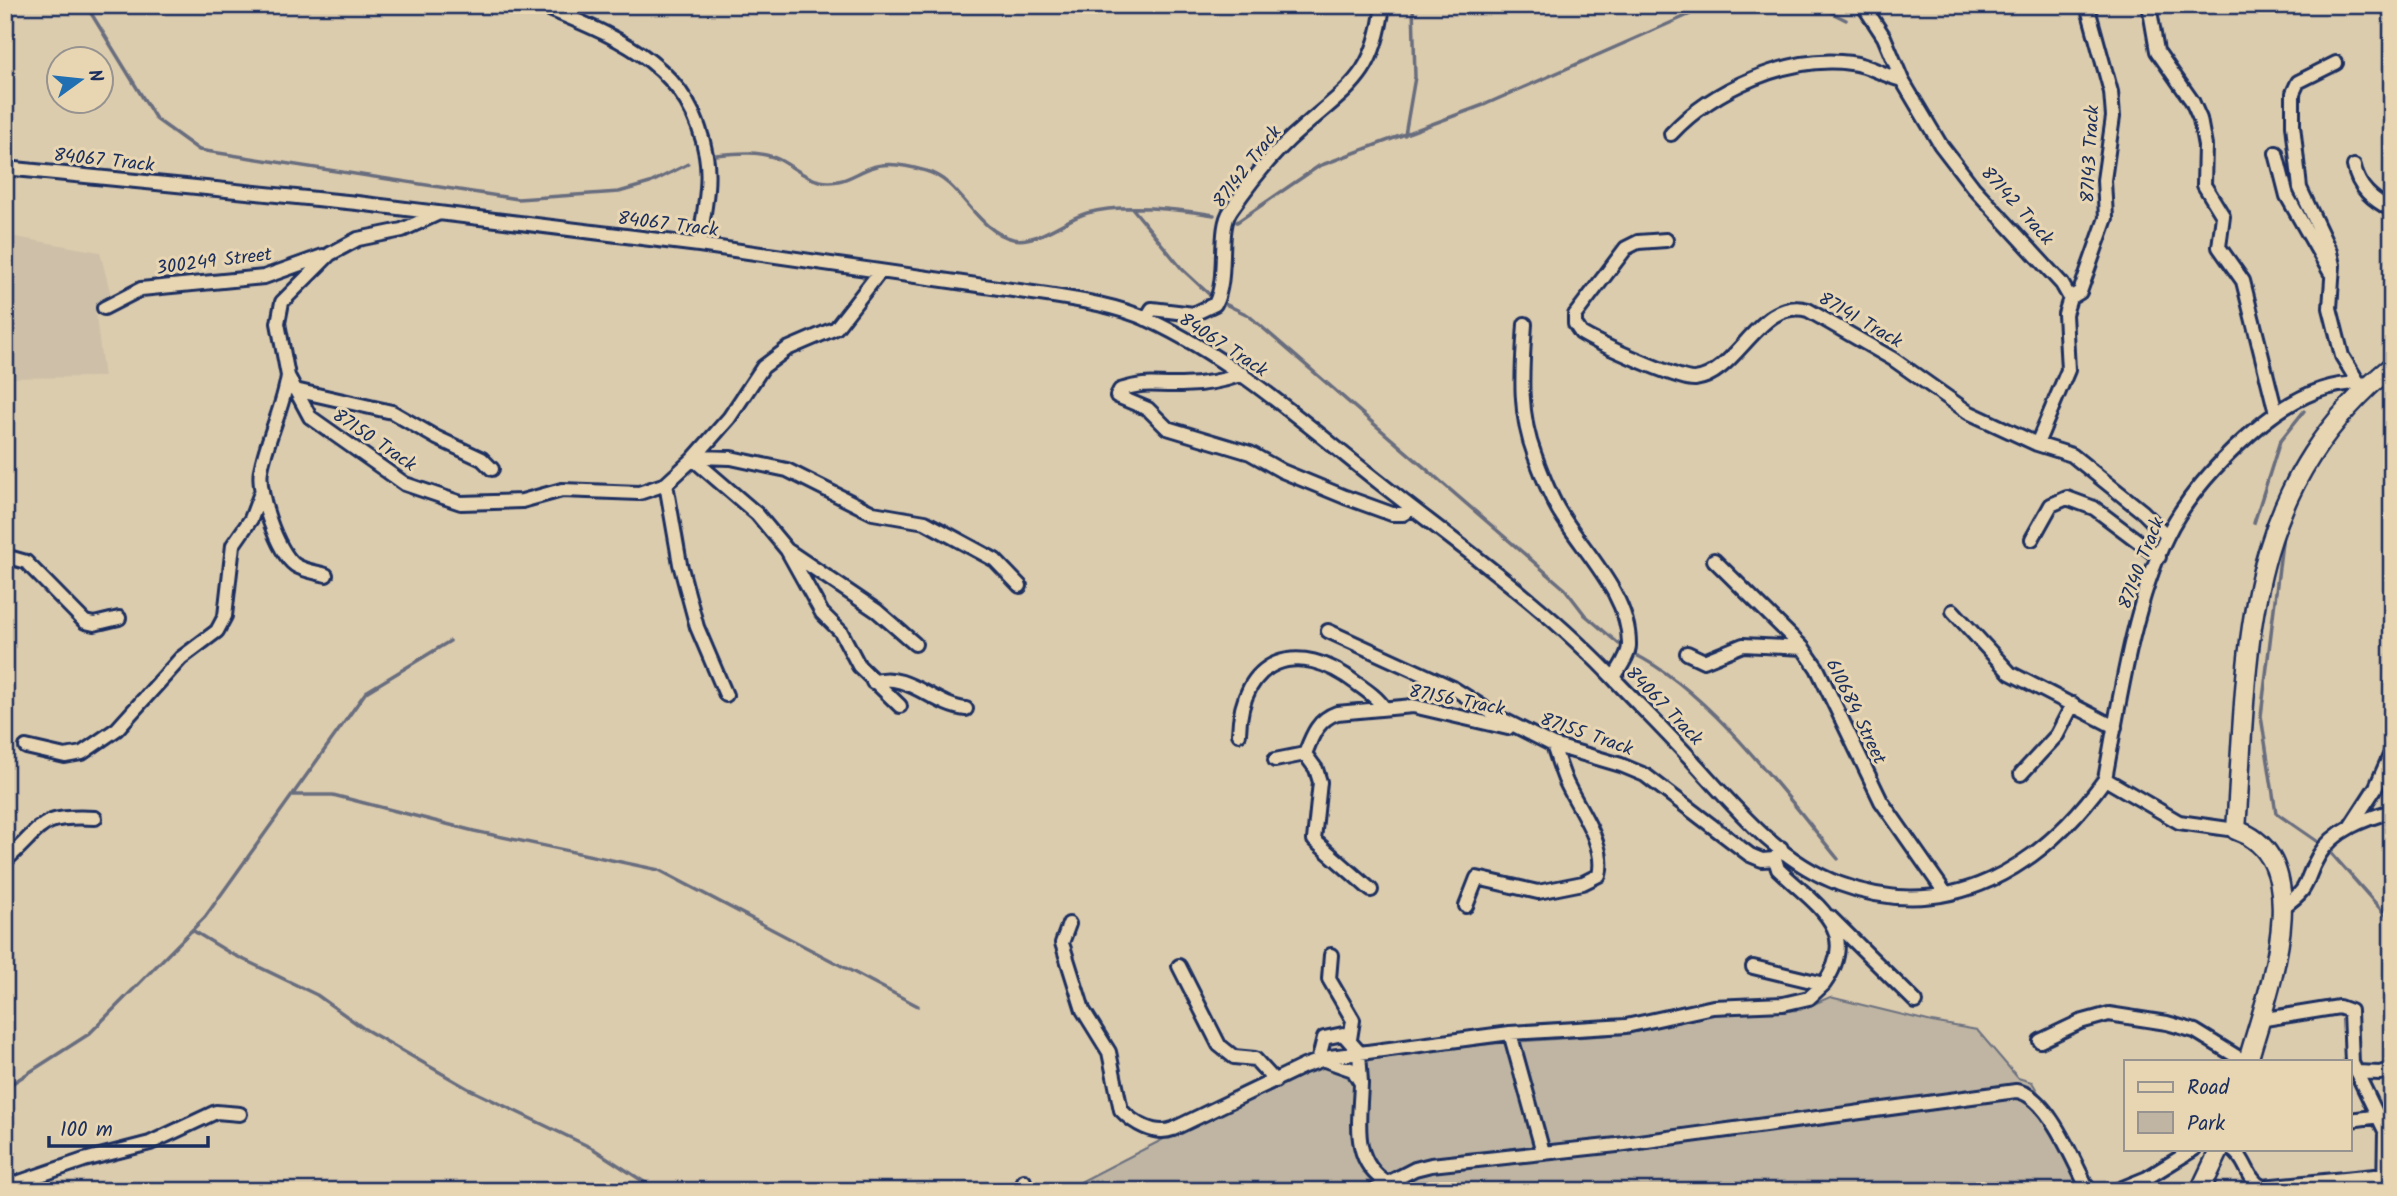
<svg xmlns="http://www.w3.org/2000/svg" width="2397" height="1196" font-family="Kalam,sans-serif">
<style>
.built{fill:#cec0a8}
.green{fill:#bfb5a2;stroke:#6d7280;stroke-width:2}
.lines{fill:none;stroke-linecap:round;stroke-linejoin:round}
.stream{stroke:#676d7e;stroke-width:3.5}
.street-casing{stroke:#1b2f5e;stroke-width:18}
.secondary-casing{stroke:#1b2f5e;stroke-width:23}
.street{stroke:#e8d6b3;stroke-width:12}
.secondary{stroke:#e8d6b3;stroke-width:18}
.labels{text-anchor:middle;stroke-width:6;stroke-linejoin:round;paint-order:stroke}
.street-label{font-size:19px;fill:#1b2f5e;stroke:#e8d6b3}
</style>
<rect width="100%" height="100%" fill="#dcccae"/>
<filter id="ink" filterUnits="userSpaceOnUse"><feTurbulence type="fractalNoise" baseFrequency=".0143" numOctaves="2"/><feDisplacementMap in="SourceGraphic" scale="14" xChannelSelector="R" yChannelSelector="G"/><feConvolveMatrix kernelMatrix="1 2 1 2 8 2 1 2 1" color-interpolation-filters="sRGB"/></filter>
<g filter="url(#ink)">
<path class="built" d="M5,235L100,252L112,299L95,308L104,377L5,378Z"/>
<path class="green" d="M1830,997L1932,1022L1977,1030L2018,1078L2032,1082L2096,1191H1063L1187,1127L1335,1060L1511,1042L1626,1034L1710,1014L1800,1010Z"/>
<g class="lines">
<path class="stream" d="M86,5L156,119L199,150L518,199L619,192L650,183L688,164
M1816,5L1846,20
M1405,135L1415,77L1413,5
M715,155C735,153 759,150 778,159C791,165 806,179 820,181C842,185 852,175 870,168C886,161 910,166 926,171C962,181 974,230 1013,239C1038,244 1063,220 1087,213C1122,203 1178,209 1214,215
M1133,209L1182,269L1211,296
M1237,222L1319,166L1486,104L1711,5
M1223,303L1248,315L1565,589L1585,615L1619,644
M2254,523L2280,441L2304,411
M2283,534L2261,716L2276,813L2318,842
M1632,653C1707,688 1785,794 1838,859
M294,795H333L474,831L659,870L918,1006
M2331,853L2392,922
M192,930L230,953L317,995L363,1028L467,1088L592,1148L658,1191
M5,1088L89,1034L205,917L366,692L450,641"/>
<g class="street-casing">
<path id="street" d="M540,5C616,37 690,63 706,155C711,184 703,216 699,245
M1863,5L1884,37L1902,80L1940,144L1973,187L2062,284L2070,298L2065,314L2068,370L2037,444
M2149,5L2157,51L2192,101L2200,119L2205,146L2204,185L2223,216L2219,247L2243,281L2276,413
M2336,63L2298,82L2293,93V125L2300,188L2330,252L2333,265L2330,308L2342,356L2358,382
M1671,134C1713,89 1790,54 1851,63C1870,65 1884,76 1902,80
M2276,153L2287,196L2330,272
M2354,166C2358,188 2373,200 2392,210
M5,168L357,203L699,245L1047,295C1080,300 1118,306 1149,320C1235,360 1306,425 1380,483C1461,547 1546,606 1617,682C1641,707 1666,732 1690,758C1733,805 1777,861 1840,884C1950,925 2042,867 2105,779L2179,822L2236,830
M437,214L402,230L358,239L330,254L282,302L278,323L288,376L310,417L405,484L461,503L522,501L562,490L639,493L666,484L693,459L729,418L763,367L787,349L836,328L879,273
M1666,240L1638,242L1626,248L1575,315V324L1581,333C1595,342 1681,381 1695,379C1738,374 1760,296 1808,310L1893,359L1968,412L2037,444L2072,455L2143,512L2167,536
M2070,298L2080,292L2106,218L2104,180L2113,117L2111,92L2087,5
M104,308L141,289L264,277L323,256
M1146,319L1152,309L1194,314L1215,304C1229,277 1217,229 1231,210C1250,182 1275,151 1301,129C1351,85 1374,76 1383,5
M1525,324C1522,370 1518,412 1535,456C1542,475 1550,497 1561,514C1584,552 1630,596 1629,645C1629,656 1619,668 1614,678
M1243,374C1223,381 1202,385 1181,385C1153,386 1149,381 1120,390L1117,396L1148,409L1167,428L1250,453L1282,471L1345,497L1392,514H1403L1412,508
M288,376C283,409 267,438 261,470C257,492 277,552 295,565C304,571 316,572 326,575
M295,390L392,412L437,438L482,459L492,469
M696,457L731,458L787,470L873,513L925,522L995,560L1020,586
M693,459L757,514L787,550L822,613L841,632L859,666L900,706
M666,484L680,564L697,627L726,695
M2032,539L2051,505L2067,498L2094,508L2159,557
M787,550L877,611L915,644
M5,556L26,562L85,622L94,624L119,618
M1714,560L1803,648L1817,668L1881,801L1946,894
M1953,611L2010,673L2115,727
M1328,631L1453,688L1500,718L1553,745L1621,765L1645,775L1750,855L1762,860L1775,859L1781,848
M1687,653L1704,661L1743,645L1803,648
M873,682C906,670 934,706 966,709
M1239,734C1241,658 1298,638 1356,683C1366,690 1378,698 1384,708
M26,747L65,756L82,753L117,729L181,658L217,631L225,616L233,545L251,519L262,490
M1305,754L1316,769L1320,782L1314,840L1371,890
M1275,760L1305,754C1312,736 1317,720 1337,713L1413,706L1508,728
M2021,774L2057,735L2073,704
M2105,779C2119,704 2133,605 2167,536C2188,493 2226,454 2263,423C2293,399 2331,379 2371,384
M2350,827L2376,787L2392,751
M5,861C45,825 38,815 95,818
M1466,906L1477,878L1538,892L1583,883L1599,875C1607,845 1578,808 1566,782C1561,770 1557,757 1553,745
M2283,907C2314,885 2302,883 2319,855C2334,830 2364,819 2392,811
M1830,917L1916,1002
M1069,924L1062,943L1083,1010L1109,1052L1121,1110C1133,1123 1155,1136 1173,1129L1304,1066L1330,1057L1510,1033L1626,1026L1713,1007L1783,1004L1809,998L1824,984
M1331,955L1329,979L1353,1020L1350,1039
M1179,966L1219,1045L1234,1057L1255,1059L1275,1081
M1753,967L1824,984C1862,929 1814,904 1778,869L1775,859
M2259,1020L2339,1007L2350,1011L2352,1063L2385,1131L2384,1191
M1510,1033L1543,1152
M1343,1034L1359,1052L1361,1083L1353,1070L1319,1058L1324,1038Z
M2040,1041L2080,1022L2109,1014L2167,1023L2195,1031L2244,1061
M2356,1072L2380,1073L2392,1069
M1361,1083C1360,1120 1350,1160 1387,1183
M2350,1120L2380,1116
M2231,1149C2247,1158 2246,1179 2262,1187L2385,1175
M1399,1177L1404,1191
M1024,1181L1026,1191
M5,1187L84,1160L150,1143L216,1112L240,1114
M1372,1191L1415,1169L1431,1165L1617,1145L2016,1091C2048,1094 2075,1165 2089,1191
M2115,1191L2147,1178L2194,1149"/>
</g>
<g class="secondary-casing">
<path id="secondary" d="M2248,1061C2265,1000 2321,859 2236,830C2249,649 2238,493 2392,366
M2200,1191L2220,1149"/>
</g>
<use href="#street" class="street"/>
<use href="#secondary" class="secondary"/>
</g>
</g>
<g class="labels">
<g class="street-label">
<text transform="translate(2089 154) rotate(-87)" y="7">87143 Track</text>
<text transform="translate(104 159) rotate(6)" y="7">84067 Track</text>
<text transform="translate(1246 166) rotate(-52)" y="7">87142 Track</text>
<text transform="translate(2018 205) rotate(48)" y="7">87142 Track</text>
<text transform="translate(668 223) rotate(7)" y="7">84067 Track</text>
<text transform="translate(214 260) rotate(-7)" y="7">300249 Street</text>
<text transform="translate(1861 319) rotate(30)" y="7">87141 Track</text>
<text transform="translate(1224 344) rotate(33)" y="7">84067 Track</text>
<text transform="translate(375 439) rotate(34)" y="7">87150 Track</text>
<text transform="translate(2140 563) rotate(-69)" y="7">87140 Track</text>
<text transform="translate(1457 699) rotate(11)" y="7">87156 Track</text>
<text transform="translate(1665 705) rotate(46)" y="7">84067 Track</text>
<text transform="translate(1857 711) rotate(64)" y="7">610684 Street</text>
<text transform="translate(1587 733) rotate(19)" y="7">87155 Track</text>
</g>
</g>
<rect width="2397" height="1196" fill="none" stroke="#e8d6b3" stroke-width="28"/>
<rect x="14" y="14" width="2369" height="1168" fill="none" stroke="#1b2f5e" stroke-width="2.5" filter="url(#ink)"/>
<rect x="2124" y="1060" width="228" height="91" fill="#e8d6b3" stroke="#969391" stroke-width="2"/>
<rect x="2138" y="1082" width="35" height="10" fill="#e8d6b3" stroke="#969391" stroke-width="2"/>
<text x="2187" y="1094" font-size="21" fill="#1b2f5e">Road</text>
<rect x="2138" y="1112" width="35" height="21" fill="#bfb5a2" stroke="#969391" stroke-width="2"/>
<text x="2187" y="1130" font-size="21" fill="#1b2f5e">Park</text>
<g transform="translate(80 80) rotate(75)"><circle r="33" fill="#e8d6b3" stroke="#969391" stroke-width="2"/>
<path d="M0-5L12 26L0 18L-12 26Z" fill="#1f6fb2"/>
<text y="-10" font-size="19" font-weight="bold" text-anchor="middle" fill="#1b2f5e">N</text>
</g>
<path d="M49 1136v10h159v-10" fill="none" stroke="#1b2f5e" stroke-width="3.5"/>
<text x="60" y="1136" font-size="21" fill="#1b2f5e" stroke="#e8d6b3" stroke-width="5" paint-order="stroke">100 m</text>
</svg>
